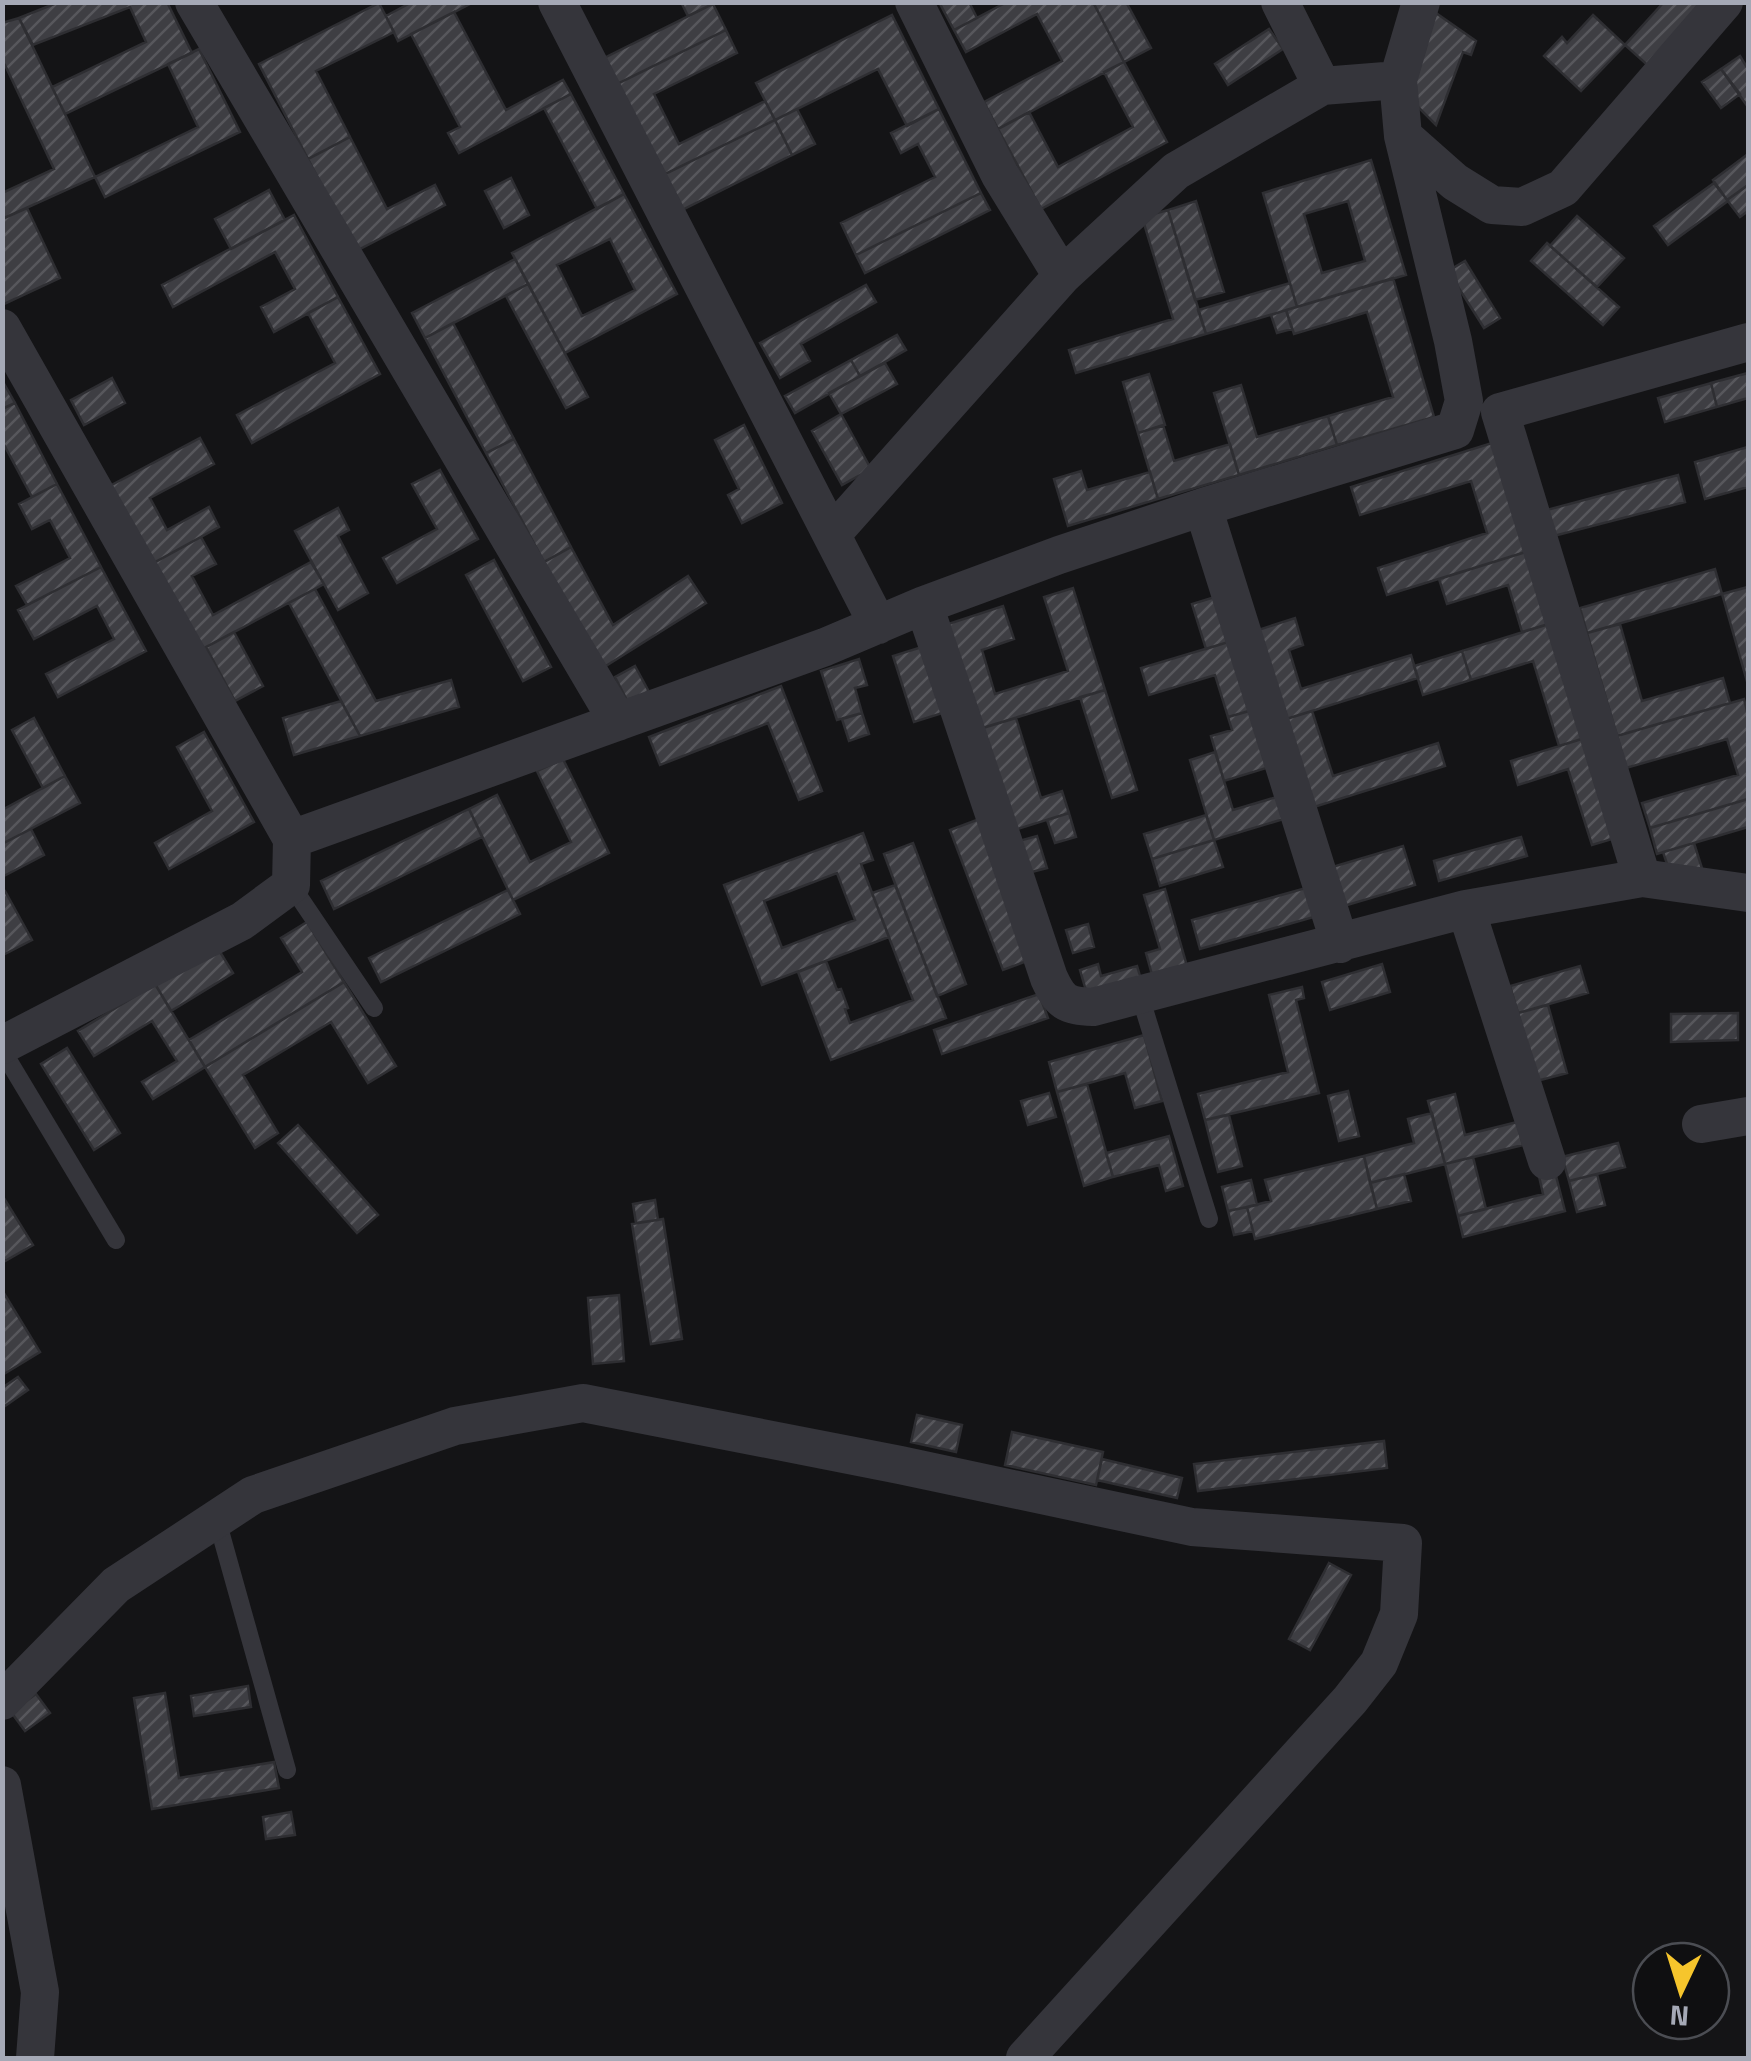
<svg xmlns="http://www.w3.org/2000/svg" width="1751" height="2061" font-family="'Titillium Web',sans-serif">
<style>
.building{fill:url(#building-hatch);stroke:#2e2e32;stroke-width:2.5;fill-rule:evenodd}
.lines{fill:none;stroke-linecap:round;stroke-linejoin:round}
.service{stroke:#35353b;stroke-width:18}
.minor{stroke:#35353b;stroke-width:38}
</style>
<defs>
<pattern id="building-hatch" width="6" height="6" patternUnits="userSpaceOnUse" patternTransform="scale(2.5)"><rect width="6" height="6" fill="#3e3e43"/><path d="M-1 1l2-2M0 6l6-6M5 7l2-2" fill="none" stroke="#57575c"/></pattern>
</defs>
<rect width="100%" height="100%" fill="#141416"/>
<path class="building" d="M59,2H167L192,53L65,114L52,87L146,42L130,7L33,45L19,18Z
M412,2H474L398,41L386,16Z
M681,2H712L713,4L688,16Z
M939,2H969L977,18L954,30Z
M1007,2H1093L1124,62L998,129L984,102L1062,61L1037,14L966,52L954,30Z
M1093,2H1126L1151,48L1124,62Z
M1664,2H1715L1653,70L1625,45Z
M379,3L394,32L316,71L350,137L308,159L259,64Z
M713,4L726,30L617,84L604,58Z
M454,12L506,110L563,80L571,94L459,153L448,133L460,127L411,34Z
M1436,13L1476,41L1471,55L1463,52L1436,125L1406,95Z
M892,15L939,109L907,126L878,69L775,120L756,83Z
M1593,15L1625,45L1581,91L1544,56L1562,37L1567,43Z
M19,18L95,177L2,219V193L54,169L5,65L2,66V23Z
M1269,29L1283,49L1228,85L1215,64Z
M726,30L737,53L654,94L679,144L765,101L775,120L663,175L617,84Z
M199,49L240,132L105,197L95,177L198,127L168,64Z
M1740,56L1748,69V107L1721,69Z
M1124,62L1167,142L1041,209L998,129L1029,112L1058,167L1133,127L1104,72Z
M1721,69L1740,94L1721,108L1702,82Z
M571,94L624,194L597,209L544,108Z
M797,109L815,144L792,155L775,120Z
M939,109L981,193L856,255L841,223L935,177L918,144L901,153L891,133Z
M775,120L792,155L680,211L663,175Z
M350,137L387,209L435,185L445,205L356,251L308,159Z
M1748,154V185L1727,200L1713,180Z
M1371,160L1406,275L1297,307L1263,193ZM1348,201L1365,261L1322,273L1304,214Z
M511,178L529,215L504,228L485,191Z
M1714,183L1728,201L1668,245L1654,226Z
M1748,185V211L1740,217L1727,200Z
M269,190L285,220L231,249L215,219Z
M981,193L990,210L865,273L856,255Z
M624,194L677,294L565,353L512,253ZM610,239L635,290L582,316L557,265Z
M1196,201L1224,292L1195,300L1168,210Z
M27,208L60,278L2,305V219Z
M1168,210L1206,334L1076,373L1069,350L1173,319L1142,217Z
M294,215L338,297L274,332L261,307L295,289L275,252L173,307L162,285Z
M1577,216L1624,258L1597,287L1550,246Z
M1547,243L1619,307L1603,325L1531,261Z
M515,259L528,284L425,338L412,313Z
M1465,261L1500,318L1484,328L1448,271Z
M1393,278L1434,417L1337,445L1328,416L1393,397L1367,312L1294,334L1286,310Z
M1290,283L1297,307L1206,334L1198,310Z
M528,284L588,397L566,408L506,296Z
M866,285L876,302L801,344L810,361L780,378L760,343Z
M338,297L380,374L252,443L237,415L335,363L308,313Z
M1286,310L1292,329L1277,333L1271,315Z
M453,323L514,439L486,453L425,338Z
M897,335L906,350L860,376L851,360Z
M851,360L860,376L795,413L785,396Z
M885,363L897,384L841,414L829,393Z
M1748,373V398L1717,407L1711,383Z
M1149,374L1165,425L1138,433L1123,382Z
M112,378L125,403L84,425L71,400Z
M2,380L15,403L2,409Z
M1711,383L1717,407L1665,422L1658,398Z
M1241,385L1257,437L1328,416L1337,445L1239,475L1214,393Z
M15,403L57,484L32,497L2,441V409Z
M841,414L871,469L842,485L812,431Z
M744,425L782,503L742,523L728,495L739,489L715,440Z
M1163,425L1174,461L1230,444L1239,475L1158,499L1138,433Z
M200,438L214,464L150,498L167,530L209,507L219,527L148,566L106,488Z
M514,439L571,547L544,562L486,453Z
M1495,442L1529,551L1387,595L1378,568L1487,533L1471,481L1360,515L1351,487Z
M1748,447V487L1705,499L1695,462Z
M440,470L478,539L397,583L383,558L437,529L412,484Z
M1081,471L1087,490L1150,472L1158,499L1068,526L1054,479Z
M1678,475L1685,502L1550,537L1543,511Z
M57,484L101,567L27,605L16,586L70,558L50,520L32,529L19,504Z
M338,508L349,530L338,536L368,593L338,610L295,531Z
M201,537L216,564L192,576L213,615L311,562L324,584L195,653L148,566Z
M571,547L613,625L688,576L706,603L601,669L544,562Z
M1529,551L1552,623L1522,632L1508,585L1447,604L1439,579Z
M494,560L551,667L523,681L466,575Z
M101,567L146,651L58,697L46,674L114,639L97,606L34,639L18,610Z
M1715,569L1722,594L1587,633L1580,608Z
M1748,587V685L1722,594Z
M1073,588L1105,690L976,730L942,626L1003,606L1014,639L982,650L995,694L1068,671L1044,597Z
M315,589L376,701L451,680L459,707L360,736L289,603Z
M1221,595L1235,640L1206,649L1192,604Z
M1295,618L1303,645L1289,650L1301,689L1411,655L1418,678L1283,720L1255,631Z
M1552,623L1588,737L1559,746L1533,661L1471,680L1462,651Z
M1620,624L1642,701L1723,678L1730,703L1617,736L1587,633Z
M234,632L263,686L235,701L206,647Z
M1235,640L1256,709L1228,717L1215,675L1149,695L1141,668Z
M928,645L949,711L914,722L893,656Z
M1462,651L1471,680L1423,695L1414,666Z
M859,659L867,685L855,688L862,713L837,720L821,671Z
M635,666L654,701L633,712L615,677Z
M781,686L822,791L799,800L768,723L660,765L649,737Z
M1105,690L1137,790L1112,798L1080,697Z
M1744,699L1748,715V799L1650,828L1642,803L1738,775L1727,739L1626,768L1617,736Z
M341,701L360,736L294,755L283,718Z
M1256,709L1273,766L1224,781L1211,736L1232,730L1228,717Z
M1312,711L1333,776L1438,743L1445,766L1311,808L1283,720Z
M862,713L869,734L849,741L842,719Z
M34,718L65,776L43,788L12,730Z
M1016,718L1041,798L1062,791L1069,813L1008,832L976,730Z
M204,732L254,822L169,869L155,843L212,811L177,747Z
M1588,737L1619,837L1592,845L1568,769L1518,785L1511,761Z
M1215,752L1233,810L1280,796L1287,818L1214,840L1190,760Z
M563,759L609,853L513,900L469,809L497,795L530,862L571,842L537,771Z
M65,776L80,803L2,844V810Z
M1748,799V827L1657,854L1650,828Z
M469,809L482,837L334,909L321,881Z
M1069,813L1076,837L1055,843L1047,820Z
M1206,815L1214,840L1152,859L1144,834Z
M979,819L1032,959L1003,970L950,830Z
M31,829L44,855L2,877V844Z
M863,833L873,860L861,864L889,937L762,985L724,885ZM837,873L855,920L782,948L764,901Z
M1037,836L1047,868L1024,874L1015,842Z
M1521,837L1527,856L1439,881L1434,861Z
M1214,840L1223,867L1160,886L1152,859Z
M913,843L966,984L937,996L884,854Z
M1694,843L1706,881L1672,879L1663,852Z
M1403,846L1415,885L1344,906L1332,867Z
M895,885L946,1018L831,1060L798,972L826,961L837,990L841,989L848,1008L845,1009L850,1023L913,1000L872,893Z
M1313,886L1321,915L1200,949L1192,920Z
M1165,889L1189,973L1154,982L1146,953L1160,949L1144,895Z
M508,890L520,914L381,982L369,958Z
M5,891L32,940L3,955L2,892Z
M307,922L344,982L205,1067L189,1040L302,972L281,938Z
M1088,924L1094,947L1073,953L1066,930Z
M217,947L233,973L171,1011L155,984Z
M1098,964L1101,976L1137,966L1143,986L1089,1001L1080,970Z
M1382,964L1390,992L1330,1010L1322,982Z
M1580,966L1588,993L1518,1013L1510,986Z
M344,982L396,1066L368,1083L331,1022L243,1075L278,1133L255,1148L205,1067Z
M155,984L205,1067L153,1099L142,1082L177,1061L152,1021L94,1056L78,1031Z
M1302,987L1304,998L1296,1000L1319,1093L1205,1120L1198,1094L1288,1072L1269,995Z
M1039,994L1048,1018L942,1054L934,1030Z
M1548,1005L1567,1073L1537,1081L1518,1013Z
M1738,1013V1040L1671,1042V1014Z
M1144,1035L1162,1101L1135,1108L1125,1073L1057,1092L1049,1062Z
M67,1048L120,1133L94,1150L41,1064Z
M1087,1084L1113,1177L1084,1186L1057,1092Z
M1348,1091L1359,1136L1339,1141L1328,1096Z
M1049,1093L1056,1117L1028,1125L1021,1101Z
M1455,1094L1465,1135L1517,1122L1523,1145L1445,1164L1428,1101Z
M1432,1113L1445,1164L1370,1183L1364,1156L1414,1143L1408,1119Z
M1229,1115L1242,1166L1218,1172L1205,1120Z
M298,1125L378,1215L357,1233L278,1143Z
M1169,1136L1183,1186L1166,1191L1159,1165L1113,1177L1106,1153Z
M1618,1143L1625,1167L1569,1181L1562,1157Z
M1364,1156L1377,1209L1255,1239L1247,1207L1271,1201L1265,1180Z
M1473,1157L1486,1209L1458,1216L1445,1164Z
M1554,1168L1565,1211L1463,1237L1458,1216L1543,1194L1538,1172Z
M1404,1174L1411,1201L1377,1209L1370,1183Z
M1597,1174L1605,1205L1577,1212L1569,1181Z
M1251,1180L1257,1205L1228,1211L1222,1187Z
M2,1195L33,1245L5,1261L2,1257Z
M655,1200L658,1220L636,1223L633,1204Z
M1247,1207L1253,1231L1234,1235L1228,1211Z
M663,1219L682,1339L651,1344L632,1224Z
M2,1290L40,1352L4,1374L2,1372Z
M619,1295L624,1361L593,1364L588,1298Z
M18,1377L28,1390L2,1408V1388Z
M917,1415L962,1425L956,1452L911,1442Z
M1012,1432L1103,1452L1096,1485L1005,1465Z
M1384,1441L1387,1468L1198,1491L1194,1464Z
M1102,1459L1182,1478L1177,1498L1097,1480Z
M1329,1563L1351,1575L1310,1650L1289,1639Z
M248,1686L251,1707L194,1716L191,1696Z
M165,1693L179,1778L274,1762L279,1788L152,1809L134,1698Z
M36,1694L50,1713L25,1731L11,1712Z
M291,1812L295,1835L266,1839L263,1817Z"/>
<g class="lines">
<path class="service" d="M291,885L374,1008
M1140,996L1209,1219
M2,1050L116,1240
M217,1520L287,1770"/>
<path class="minor" d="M194,2L618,722
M557,2L878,625
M1280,2L1322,86L1398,80
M1403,136L1455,182L1492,205L1522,207L1563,188L1724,2
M1062,276L1176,171L1322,86
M2,328L292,839
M1203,507L1340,944
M832,534L1062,276L1000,175L914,2
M924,605L1049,978C1060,1002 1066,1006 1093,1007L1466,909L1642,878L1500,412L1748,342
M1642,878L1748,893
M1466,909L1547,1161
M2,1045L242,921L291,885L292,839L825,647L924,605L1059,555L1203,507L1455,430L1464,401L1453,341L1403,136L1398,80L1421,2
M1701,1124L1748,1116
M2,1701L116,1585L253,1495L455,1426L583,1403L900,1465L1192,1527L1403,1543L1399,1614L1379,1663L1350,1700L1025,2058
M2,1785L40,1992L35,2058"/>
</g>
<rect width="1751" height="2061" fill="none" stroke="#a5a9b6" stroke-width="10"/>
<g transform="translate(1681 1991) rotate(184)"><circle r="48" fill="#0f0f11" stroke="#4b4d53" stroke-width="2.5"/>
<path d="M0-8L18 38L0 25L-18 38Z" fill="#f6c52c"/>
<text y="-15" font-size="28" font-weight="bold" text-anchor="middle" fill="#a5a9b6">N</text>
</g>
</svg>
